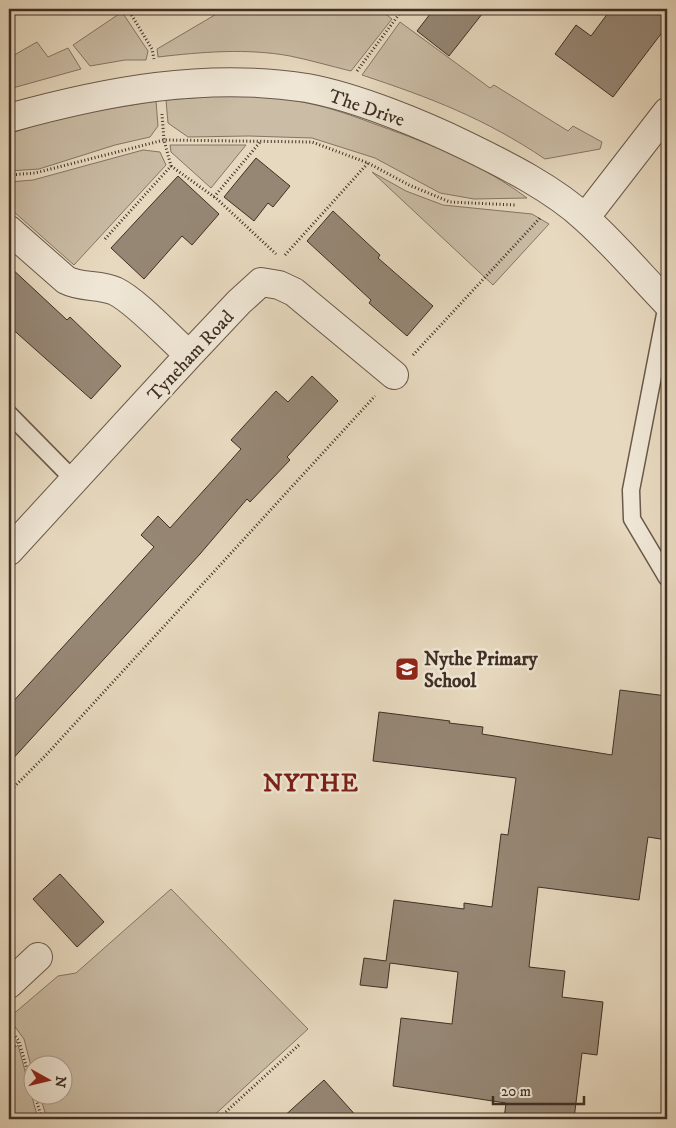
<svg xmlns="http://www.w3.org/2000/svg" width="676" height="1128" font-family="'IM FELL DW Pica',serif">
<style>
.green{fill:#cabca5;stroke:#847664}
.building{fill:#968775;stroke:#3f2f24}
.lines{fill:none;stroke-linecap:round;stroke-linejoin:round}
.service-casing{stroke:#695a4b;stroke-width:19}
.minor-casing{stroke:#695a4b;stroke-width:30}
.path{stroke:#3f2f24;stroke-width:3;stroke-dasharray:1 2.5;stroke-linecap:butt}
.service{stroke:#efe6d5;stroke-width:16}
.minor{stroke:#efe6d5;stroke-width:28}
.labels{text-anchor:middle;stroke-width:5;stroke-linejoin:round;paint-order:stroke}
.street-label{font-size:19px;fill:#3f2f24;stroke:#efe6d5}
.poi-label{font-size:19px;font-weight:bold;fill:#3f2f24;stroke:#efe6d5;text-anchor:start}
.district-label{font-size:24px;font-weight:bold;letter-spacing:1px;fill:#7a1f14;stroke:#efe6d5}
</style>
<rect width="100%" height="100%" fill="#e7d9bf"/>
<filter id="stains"><feTurbulence type="fractalNoise" baseFrequency=".004" numOctaves="4"/><feColorMatrix values="0 0 0 0 .2 0 0 0 0 .09 0 0 0 0 .02 0 0 0 .5 -.17"/></filter>
<radialGradient id="worn" r=".72"><stop offset=".6" stop-color="#630" stop-opacity="0"/><stop offset="1" stop-color="#630" stop-opacity=".3"/></radialGradient>
<path class="green" d="M225,9H340L347,13L350,9H379L392,19L351,71C330,66 310,60 290,56C247,48 201,52 158,57L157,49Z
M122,12L148,51L146,60H125L90,66L73,45Z
M400,22L490,88L494,85L568,131L573,126L602,142L600,149L545,159C484,118 431,98 362,75Z
M37,42L48,57L68,48L81,69L9,89V58Z
M227,95C254,97 281,97 307,103C332,108 356,117 380,126C431,144 483,165 527,198L474,199L440,193L375,158L312,138L249,136L188,137L168,123L166,100Z
M156,101L158,126L150,137L115,145L39,169L9,171V134L60,117Z
M170,145H246L211,188L171,152Z
M143,150L160,152L166,165L74,265L13,211L9,214V182L33,180Z
M372,172L406,191L443,205L532,214L549,224L493,285Z
M171,889L308,1029L210,1119H47L40,1096H62V1066H32V1070L24,1039L10,1020L11,1016L58,976L76,973Z
M18,1045L38,1119H9V1052Z"/>
<path class="building" d="M434,9H486L449,56L417,31Z
M611,9H667V26L613,97L555,54L576,25L591,36Z
M256,158L290,186L273,207L268,203L254,221L224,197Z
M178,176L219,214L192,245L182,236L144,279L111,248Z
M333,211L380,255L378,258L433,306L407,336L369,303L371,300L307,241Z
M9,266L67,320L70,317L121,366L91,399L9,326Z
M312,376L338,401L287,457L290,460L250,502L247,499L200,554L9,763V706L154,547L141,535L158,516L170,528L241,449L231,440L276,391L288,402Z
M620,690L667,696V840L648,837L639,900L538,887L529,967L565,971L562,997L603,1002L597,1055L582,1053L574,1119H504L506,1103L393,1086L401,1018L452,1024L458,972L390,963L387,988L360,985L364,958L386,961L394,900L464,909V903L492,907L501,834L508,835L516,778L373,761L379,712L450,721L449,723L483,727L482,734L612,755Z
M60,874L104,922L77,947L33,899Z
M324,1080L359,1119H281Z"/>
<g class="lines">
<g class="service-casing">
<path id="service" d="M667,304L631,490L632,519L667,578
M9,414L75,481"/>
</g>
<g class="minor-casing">
<path id="minor" d="M9,118C106,91 206,72 307,88C356,97 422,124 467,146C506,165 554,189 586,219C615,245 640,275 667,303
M585,218L667,112
M9,230L66,280C81,288 99,284 115,291C136,301 170,338 189,355
M9,551L189,355L239,302L261,282L279,285L294,292L394,375
M9,984L38,957"/>
</g>
<path class="path" d="M128,9L152,49L154,59
M357,71L403,9
M171,166L217,199L276,254
M9,175L35,173L164,140L312,142L368,163L409,185L450,202L515,205
M214,197L261,141
M105,239L171,166L164,140L162,114
M285,255L368,163
M413,355L540,218
M9,792L47,754L375,396
M9,1028L19,1041L32,1087
M9,1050L19,1041
M35,1096L42,1119
M218,1119L300,1044"/>
<use href="#service" class="service"/>
<use href="#minor" class="minor"/>
</g>
<defs>
<g id="school-square" transform="scale(1.25)"><rect x="-9" y="-9" width="18" height="18" rx="4" fill="#8f2418" stroke="#efe6d5"/><path d="M0-5L7-2L0 1L-7-2ZM-4 1L0 2.5L4 1V4Q0 6-4 4Z" fill="#fff"/></g>
</defs>
<g fill-rule="evenodd">
<use href="#school-square" x="407" y="669"/>
</g>
<g class="labels">
<g class="street-label">
<text transform="translate(367 107) rotate(19)" y="7">The Drive</text>
<text transform="translate(190 355) rotate(-47)" y="7">Tyneham Road</text>
</g>
<g class="poi-label">
<text x="424" y="665">Nythe Primary<tspan x="424" dy="22">School</tspan></text>
</g>
<g class="district-label">
<text x="311" y="791">NYTHE</text>
</g>
</g>
<rect width="676" height="1128" fill="none" stroke="#e7d9bf" stroke-width="30"/>
<rect x="10" y="10" width="656" height="1108" fill="none" stroke="#3f2f24" stroke-width="2.5"/>
<rect x="15" y="15" width="646" height="1098" fill="none" stroke="#3f2f24"/>
<g transform="translate(48 1080) rotate(98)"><circle r="24" fill="#efe6d5" stroke="#a99d8e"/>
<path d="M0-4L9 19L0 12L-9 19Z" fill="#8f2418"/>
<text y="-8" font-size="14" font-weight="bold" text-anchor="middle" fill="#3f2f24">N</text>
</g>
<path d="M493 1096v8h91v-8" fill="none" stroke="#3f2f24" stroke-width="2.5"/>
<text x="501" y="1096" font-size="15" fill="#3f2f24" stroke="#efe6d5" stroke-width="4" paint-order="stroke">20 m</text>
<rect width="100%" height="100%" filter="url(#stains)"/>
<rect width="100%" height="100%" fill="url(#worn)"/>
</svg>
